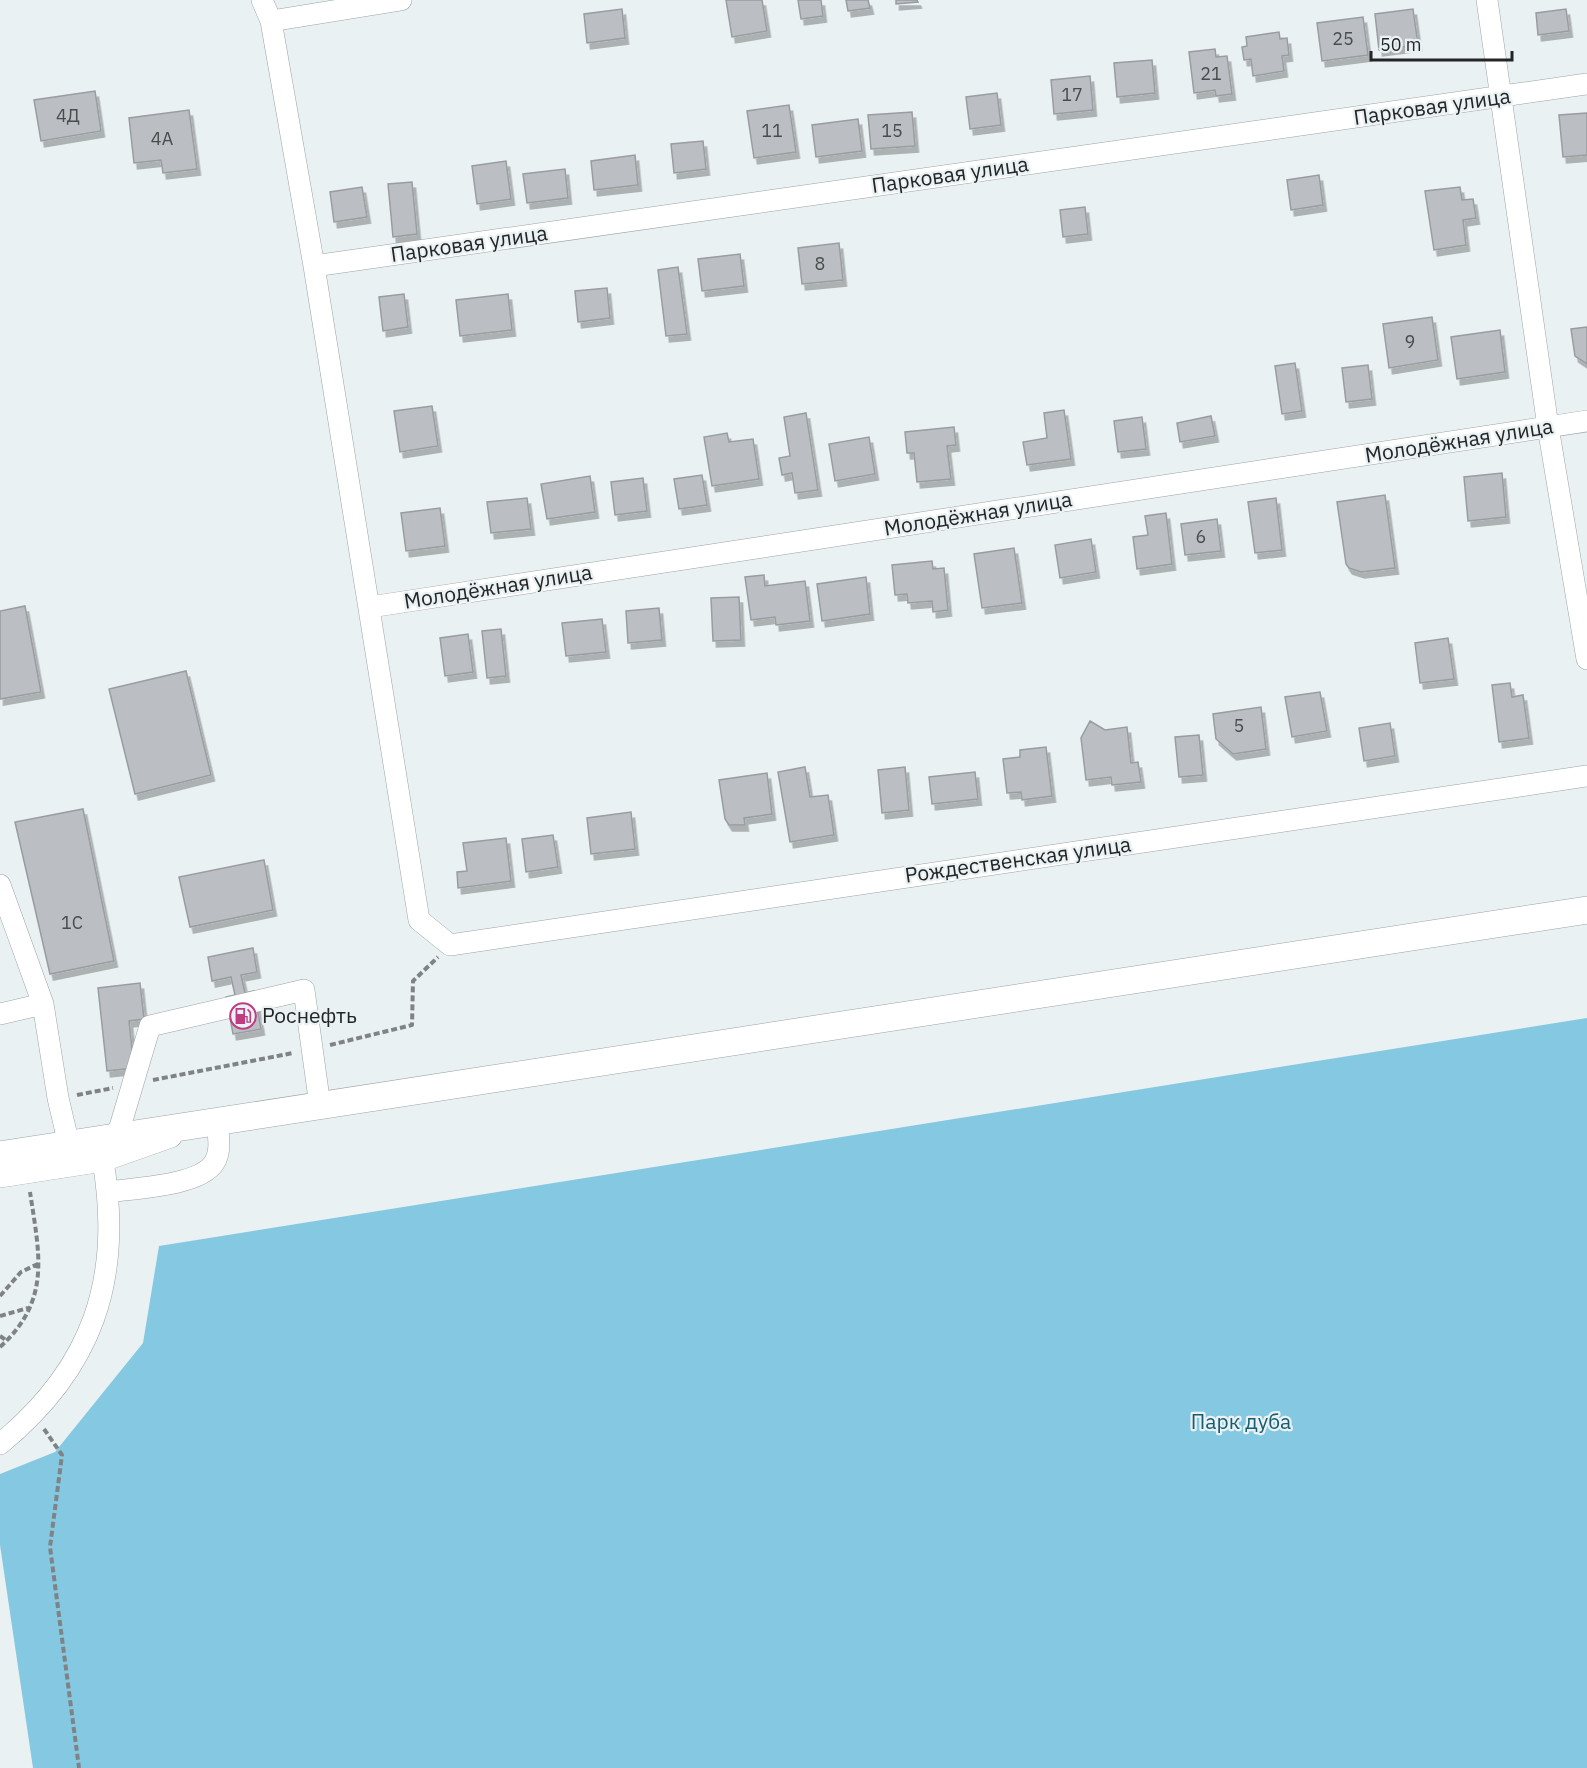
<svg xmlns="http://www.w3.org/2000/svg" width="1587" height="1768" font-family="'IBM Plex Sans',sans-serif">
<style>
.green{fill:#85c8e1}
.building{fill:#bbbfc3;stroke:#999da1;stroke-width:1.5;filter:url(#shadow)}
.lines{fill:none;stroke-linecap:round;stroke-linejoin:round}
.minor-casing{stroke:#9da3a5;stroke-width:22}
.major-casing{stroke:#9da3a5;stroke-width:28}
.path{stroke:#7f8385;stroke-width:4;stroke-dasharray:6 3;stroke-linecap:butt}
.minor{stroke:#fff;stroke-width:21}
.major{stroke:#fff;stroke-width:27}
.labels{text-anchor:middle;stroke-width:4.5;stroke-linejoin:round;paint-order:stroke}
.number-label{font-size:18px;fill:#494c4d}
.street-label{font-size:21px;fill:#232526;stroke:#eaf1f3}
.poi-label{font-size:21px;fill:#232526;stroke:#eaf1f3;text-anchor:start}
.park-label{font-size:21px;fill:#155d72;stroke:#eaf1f3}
</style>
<defs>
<filter id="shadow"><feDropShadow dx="3.5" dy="6" stdDeviation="0" flood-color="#0004"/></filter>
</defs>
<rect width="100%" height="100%" fill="#eaf1f3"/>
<path class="green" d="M1587,1018V1768H33L0,1545V1474L55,1452L143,1343L159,1246Z"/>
<path class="building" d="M726,0H762L767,31L732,37Z
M798,0H821L823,16L801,19Z
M846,0H868L870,8L848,11Z
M896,0H917L918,2L896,4Z
M622,9L625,38L587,43L584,14Z
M1413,9L1418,45L1379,50L1375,14Z
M1566,9L1569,31L1538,35L1536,13Z
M1363,17L1368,55L1322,61L1317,23Z
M1279,32L1280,39L1287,38L1289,55L1282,56L1284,71L1253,76L1251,59L1244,60L1242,47L1247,46L1246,37Z
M1215,49L1216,57L1227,56L1232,94L1216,96L1215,90L1194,93L1189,52Z
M1152,60L1155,93L1117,97L1114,63Z
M1090,76L1093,110L1054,114L1051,80Z
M95,91L101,131L41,141L34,100Z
M997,93L1001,125L970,129L966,97Z
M789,105L796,152L754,158L747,111Z
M189,110L197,169L163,173L161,160L134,163L129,118Z
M912,112L915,146L871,149L868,115Z
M1587,113V155L1563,157L1559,115Z
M858,119L862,151L816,157L812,125Z
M703,141L706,169L674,173L671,144Z
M635,155L638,185L594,190L591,161Z
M506,161L511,199L477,204L472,166Z
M565,169L568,198L527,203L523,174Z
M1319,175L1323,205L1291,210L1287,180Z
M412,182L417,234L393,237L388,184Z
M362,187L367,217L334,222L330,192Z
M1460,187L1462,200L1473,199L1476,218L1463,220L1466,245L1434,250L1425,191Z
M1085,207L1088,234L1063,237L1060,210Z
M839,243L843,280L802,284L798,248Z
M740,254L744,286L702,291L698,259Z
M678,267L687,334L666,336L658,270Z
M607,288L610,318L578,322L575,291Z
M404,294L408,327L383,331L379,297Z
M508,294L512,330L460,336L456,300Z
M1432,317L1438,360L1389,368L1383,324Z
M1587,327V364L1575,356L1571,329Z
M1500,330L1505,372L1457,379L1451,337Z
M1295,363L1302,411L1282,414L1275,366Z
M1368,365L1372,399L1346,402L1342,368Z
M432,406L438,446L400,452L394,411Z
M1064,410L1071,459L1027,465L1023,442L1047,438L1044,413Z
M806,413L818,490L795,493L792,473L782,475L779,458L790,456L784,417Z
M1211,416L1215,436L1180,442L1177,423Z
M1142,417L1146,449L1118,452L1114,421Z
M954,427L956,445L947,446L951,479L917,482L914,453H907L905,432Z
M727,433L729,442L753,439L759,479L712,486L704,437Z
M869,437L875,474L835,481L829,444Z
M1502,473L1506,517L1468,521L1464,477Z
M702,475L707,505L679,509L674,479Z
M590,476L595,512L547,519L541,484Z
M643,478L647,511L615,515L611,482Z
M1385,495L1395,568L1361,572L1349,568L1346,564L1337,502Z
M527,498L531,529L491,533L487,502Z
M1276,498L1282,550L1255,553L1248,502Z
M440,508L445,546L406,551L401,513Z
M1166,513L1172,564L1137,569L1133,537L1148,535L1145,516Z
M1217,519L1221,551L1185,555L1181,524Z
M1091,539L1096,572L1060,578L1055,545Z
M1014,548L1022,603L982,608L974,554Z
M932,561L933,569L944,568L948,610L933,612L932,601L908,603L907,594L895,595L892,565Z
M764,575L765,586L805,581L810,621L776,625L775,617L751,620L745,577Z
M866,577L870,614L822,621L817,584Z
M739,597L741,640L713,641L711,598Z
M25,606L41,692L0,699V611Z
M659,608L662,640L628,643L626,611Z
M602,619L606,652L566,656L562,623Z
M501,629L506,676L487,678L482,631Z
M468,634L473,672L445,676L440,638Z
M1448,638L1454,679L1420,683L1415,643Z
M186,671L211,775L135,794L109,689Z
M1510,683L1512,697L1523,695L1529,738L1499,742L1492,685Z
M1320,692L1327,731L1292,737L1285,697Z
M1261,707L1266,749L1233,754L1216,739L1213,714Z
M1090,721L1105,730L1127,727L1131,763L1138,762L1141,782L1112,785L1111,777L1086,780L1081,738Z
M1390,723L1395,756L1364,761L1359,728Z
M1199,735L1203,775L1179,777L1175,737Z
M1046,747L1052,796L1022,800L1021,792L1007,793L1003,759L1020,757V750Z
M805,767L810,797L828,795L834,835L790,842L778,772Z
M905,767L909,810L882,813L878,770Z
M975,772L978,799L932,804L929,777Z
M767,773L772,814L744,818L745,825H729L725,819L719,780Z
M83,809L114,961L50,974L15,822Z
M631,812L635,849L591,854L587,818Z
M553,835L558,867L526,872L522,839Z
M506,838L511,881L458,888L457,872L467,871L463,843Z
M264,860L273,910L190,927L179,877Z
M253,948L257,972L241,975L245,993L254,991L261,1029L233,1034L226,997L235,995L231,977L212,981L208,957Z
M140,983L144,1019L129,1021L134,1068L107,1071L98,988Z"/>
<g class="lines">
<g class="minor-casing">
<path id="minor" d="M262,0L271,21L314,266L419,920L450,945L1587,776
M1487,0L1548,427L1587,659
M271,21L401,0
M314,266L1587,84
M370,607L1587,421
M0,885L43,1004L58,1098L69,1145
M0,1014L43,1004
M117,1137L150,1026L304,990L320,1106
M0,1177L103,1161L171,1137
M107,1192C134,1188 199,1186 214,1163C222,1151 218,1135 217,1122L203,1126
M0,1444C93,1368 123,1279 103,1161"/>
</g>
<g class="major-casing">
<path id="major" d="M0,1155L1587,910"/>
</g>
<path class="path" d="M330,1045L412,1025L413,981L438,957
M153,1080L293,1053
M77,1095L113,1088
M0,1296L21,1272L40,1263
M0,1316L28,1308
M0,1336L7,1341
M0,1347C52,1300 39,1253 30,1192
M44,1429L62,1455L50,1547L79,1768"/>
<use href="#minor" class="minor"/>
<use href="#major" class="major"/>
</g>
<defs>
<g id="fuel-ring" transform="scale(1.35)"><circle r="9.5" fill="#eaf1f3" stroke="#bf3c83" stroke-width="1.5"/><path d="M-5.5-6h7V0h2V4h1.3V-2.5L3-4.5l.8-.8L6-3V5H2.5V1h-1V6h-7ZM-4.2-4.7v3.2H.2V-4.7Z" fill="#bf3c83"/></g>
</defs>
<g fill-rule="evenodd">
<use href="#fuel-ring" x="243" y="1016"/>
</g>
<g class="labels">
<g class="number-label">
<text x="1343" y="45">25</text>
<text x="1211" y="80">21</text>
<text x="1072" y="101">17</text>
<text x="68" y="122">4Д</text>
<text x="772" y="137">11</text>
<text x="892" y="137">15</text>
<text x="162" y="145">4А</text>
<text x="820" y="270">8</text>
<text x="1410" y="348">9</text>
<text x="1201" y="543">6</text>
<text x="1239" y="732">5</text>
<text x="72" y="929">1С</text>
</g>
<g class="street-label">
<text transform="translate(1432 107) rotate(-8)" y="7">Парковая улица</text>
<text transform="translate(950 175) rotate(-8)" y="7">Парковая улица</text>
<text transform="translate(469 244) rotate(-8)" y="7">Парковая улица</text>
<text transform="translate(1459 441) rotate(-9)" y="7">Молодёжная улица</text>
<text transform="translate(978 514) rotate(-9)" y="7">Молодёжная улица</text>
<text transform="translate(498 587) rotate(-9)" y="7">Молодёжная улица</text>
<text transform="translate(1018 860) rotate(-8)" y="7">Рождественская улица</text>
</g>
<g class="poi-label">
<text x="262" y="1023">Роснефть</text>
</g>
<g class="park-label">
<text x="1241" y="1429">Парк дуба</text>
</g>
</g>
<path d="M1371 51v9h141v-9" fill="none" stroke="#232526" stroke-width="3"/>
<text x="1380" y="51" font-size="18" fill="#232526" stroke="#eaf1f3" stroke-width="4.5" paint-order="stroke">50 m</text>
</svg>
